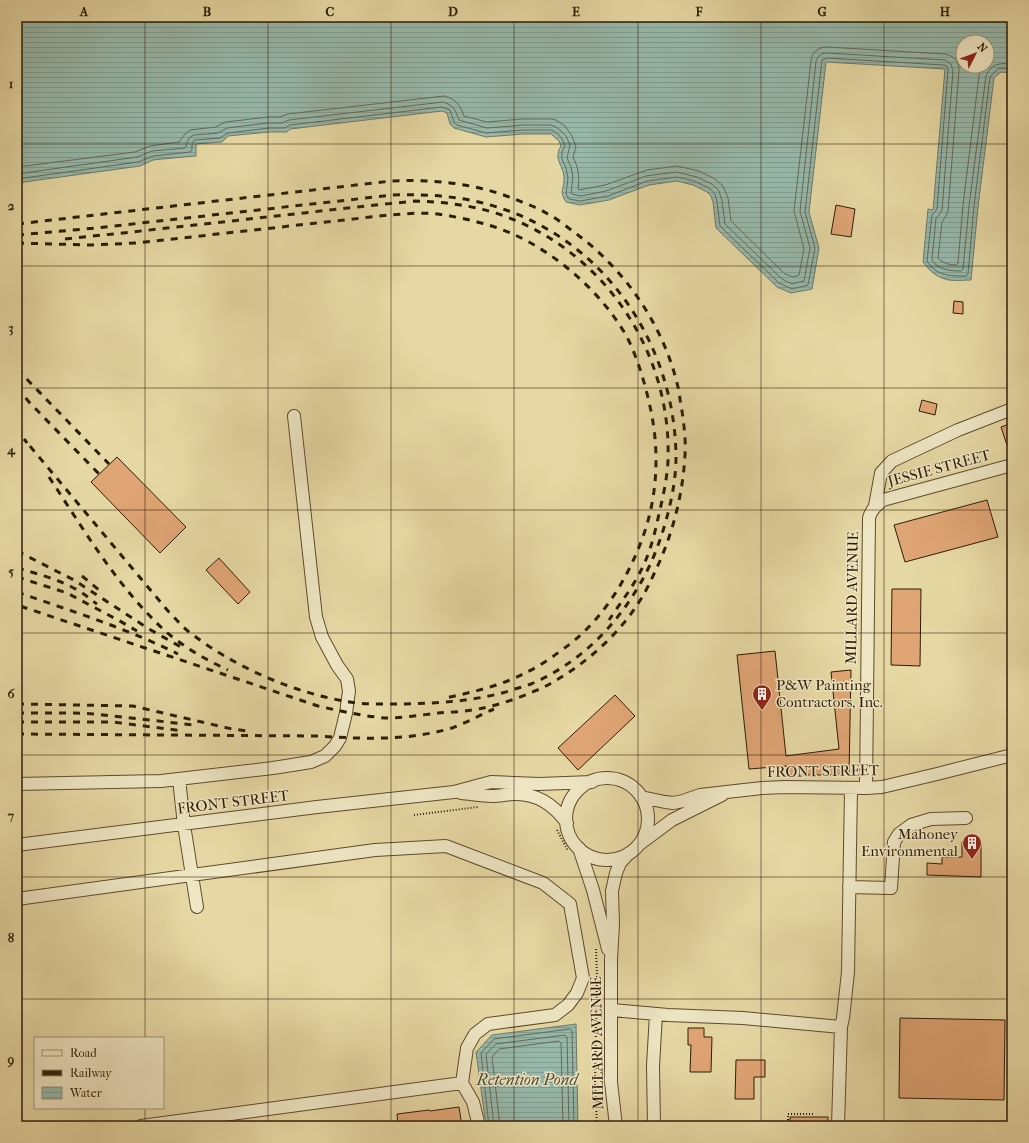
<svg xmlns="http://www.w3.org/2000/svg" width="1029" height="1143" font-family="'IM FELL French Canon',serif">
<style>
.water{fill:url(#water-rules);stroke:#6d7a69;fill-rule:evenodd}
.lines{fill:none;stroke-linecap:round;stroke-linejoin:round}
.shore{stroke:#636a58;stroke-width:1}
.building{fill:#e0a575;stroke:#2f1c05}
.minor-casing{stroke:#5d4b2d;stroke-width:14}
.path{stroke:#2f1c05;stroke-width:2;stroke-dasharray:1 2;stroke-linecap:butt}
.minor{stroke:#efe6c4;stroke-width:12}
.rail{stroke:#2f1c05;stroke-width:3;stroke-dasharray:7 7;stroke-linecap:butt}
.grid{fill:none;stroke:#2f1c05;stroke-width:1;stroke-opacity:0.55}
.labels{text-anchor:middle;stroke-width:3;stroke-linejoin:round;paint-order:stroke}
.street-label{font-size:15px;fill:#2f1c05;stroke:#efe6c4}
.poi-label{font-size:15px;fill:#2f1c05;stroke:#efe6c4;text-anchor:start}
.water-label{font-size:16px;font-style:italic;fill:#4e4b37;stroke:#efe6c4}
.neatline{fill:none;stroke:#2f1c05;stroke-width:1.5}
.grid-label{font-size:13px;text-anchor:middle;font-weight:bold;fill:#2f1c05}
</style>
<defs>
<pattern id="water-rules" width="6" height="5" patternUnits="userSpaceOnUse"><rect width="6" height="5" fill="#97b9ac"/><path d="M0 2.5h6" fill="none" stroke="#829e92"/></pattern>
</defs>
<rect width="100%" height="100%" fill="#e6d8a4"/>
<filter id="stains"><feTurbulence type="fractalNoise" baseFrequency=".005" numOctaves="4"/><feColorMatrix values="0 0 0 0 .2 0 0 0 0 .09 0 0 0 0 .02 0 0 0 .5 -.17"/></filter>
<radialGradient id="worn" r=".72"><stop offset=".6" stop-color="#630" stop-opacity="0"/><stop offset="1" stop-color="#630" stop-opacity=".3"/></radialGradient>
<path class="water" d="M17,17H1012V73L1001,72L994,78L978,207L971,280C964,280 956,281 949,280C938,278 929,271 923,262L928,209L933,210L945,69L826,62L809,212L819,248L812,289L791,293L777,287L716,228L713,202L711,196L707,192L693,185L677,181L649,185L609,200L580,205L566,202C558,190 565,189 564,177C563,165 553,159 561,146L559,141L551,134H523L486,137L454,128L450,124L447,113L442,111L290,129L287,132H269L228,136L222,142L196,144V156L162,159L153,160L140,166L17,183ZM963,42H987V66H963Z
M576,1024L578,1126H486L476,1052L492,1035Z"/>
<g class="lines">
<path class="shore" d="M17,167L135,152L150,146L179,142L185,134L190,130L216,127L221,124L226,122L268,117H280L288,114L444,96C456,99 460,105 464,116L487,122L522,119H552L556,120L565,126L572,136L576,147L573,157C578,167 580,176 578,188L579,190L605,185L647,170L677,166L699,171L715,179L723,186L728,198L731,221L785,274L793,277L799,275L804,249L794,211L811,61C812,52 818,47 827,47L945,54C954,56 959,61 959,70L948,211L946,216L942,222L938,258C942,263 950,265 956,265L958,263L963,205L979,76L981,71L985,66
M17,174L137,157L152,151L185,148L186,146L189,138L194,135L218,133L227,128L268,123H282L289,120L443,102C455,106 455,110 459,120L487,128L523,125H551L556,127L561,131L566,136L570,145L567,158L571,167L573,177L571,193L572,194L581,196L606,191L646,176L676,172L697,177L712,184L719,191L722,201L725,224L782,279L792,284L804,281L810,248L800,211L816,61C818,56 821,53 827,53L945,60L951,64L953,71L942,210L940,214L936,218L932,260C938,270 951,271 961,271L963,269L969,206L986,76C992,63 1000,63 1012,64
M17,179L138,162L153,156L190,152L192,150V144L194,140L220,138L228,133L269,128H285L290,125L442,107L450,110L454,122L457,125L486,133L523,130H552L558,134L562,139L565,146L562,152V159L566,168L568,178L566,194L569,199L580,201L608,196L647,181L677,177L694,181L709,188L715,194L717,202L720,226L779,283L792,289L808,285L815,248L805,212L822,60L827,58L944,65L947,66L948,70L937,209L935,212L932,215L927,261C936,276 950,276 966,276L968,274L974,206L990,77L999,68L1012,69
M489,1126L481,1053L494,1039L570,1029L572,1031L574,1126
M494,1126L486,1054L496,1044L565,1035L567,1037L569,1126
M500,1126L492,1057L499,1049L559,1041L561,1043L563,1126"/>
</g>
<path class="building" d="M836,205L855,209L851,237L831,234Z
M954,301L963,302V314L953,313Z
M922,400L937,404L935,415L919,411Z
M1012,423V454H1010L1001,427Z
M117,457L186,527L160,553L91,482Z
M987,500L998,537L905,562L894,525Z
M219,558L250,592L238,604L206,570Z
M892,589H921L920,666L891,665Z
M775,651L786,756L839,749L831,672L851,670L849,775H788L787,766L749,769L737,655Z
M615,695L635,716L578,770L558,748Z
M962,842L981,843V877L927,875V863L942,864V857H962Z
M900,1018L1005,1020L1004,1100L899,1098Z
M688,1028H704V1037H712L711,1072H690L691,1045H688Z
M736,1060H765V1077H754V1099H735Z
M459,1107L462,1126H398L397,1114L429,1110L430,1111Z
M790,1117H828V1126H790Z"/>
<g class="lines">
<g class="minor-casing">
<path id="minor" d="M875,506L881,473L892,461L958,430L1012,409
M566 819a41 41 0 1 1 82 0a41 41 0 1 1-82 0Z
M179,779L184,825L197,907
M17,784L161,781L273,768L311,762L325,756L335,746L340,738L346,713L349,691L347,679L337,665L322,637L316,617L294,416
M866,788L869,518C871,510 876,505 883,500L1012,465
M461,793C472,794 482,796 492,796C500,796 507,794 514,794C536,793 554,805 567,823
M641,797L665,802L673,803L683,801L700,795L762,788L785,787L866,788L882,787L937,774L1012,755
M641,843L672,820L722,795
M17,845L317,807L454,792L491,782L539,784L592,782
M579,848L593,890L608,949
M849,887L891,888L894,842L899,834L911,825L931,819L966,818
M17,899L375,850L446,846L543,883L570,904L583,978L577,993L568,1005L555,1015L488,1024L475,1034L467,1048L462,1083L141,1126
M612,1010L668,1015L743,1018L841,1027L843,1018L848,972L851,788
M462,1083L473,1102L479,1126
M616,1126L611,1082V960L613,924L612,891L616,873L620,863L629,853
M654,1126L653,1066L656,1014
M838,1126L841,1027"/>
</g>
<path class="path" d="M414,815L478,807
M557,830L568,851
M596,949L597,977L595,1082L597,1126
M788,1126V1114H815"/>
<use href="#minor" class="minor"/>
<path class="rail" d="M17,224L391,181C437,179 482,184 524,203C532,206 540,209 546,213C558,219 568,228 578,235C627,272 664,327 678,387C680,395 680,403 682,411C684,425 686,440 685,455C683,492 674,529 659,563C653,576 647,590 639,602C617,637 582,667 546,686C541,689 534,691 528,694C510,701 492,707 472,710C461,712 449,712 438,713C422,715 401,718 385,718C362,716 340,711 318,706L17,605
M17,235L96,228L393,195C429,194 462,196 497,207C606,241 675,345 676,457C676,491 664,534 650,565C625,617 585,661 531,684C524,687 516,688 509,691C475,701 441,703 405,704C385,704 363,705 344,701C292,692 233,666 192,634C183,628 176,619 168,611L24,439
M65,239C182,227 298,213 415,201C447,202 478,206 507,217C607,255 672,354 668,461C667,479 663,497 659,514C655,532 651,550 643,566C634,586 621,602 609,620
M17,243L91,245L137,243L389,215C405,214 422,212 438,214C464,218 491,224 515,235C559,255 605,296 628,339C639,362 646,387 651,411C660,455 657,501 641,542C626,581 603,618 570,644C558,653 539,667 525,673C501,686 472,692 446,698
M17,369L109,464
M17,387L29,402L99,474
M17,428L27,443
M49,477C84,530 117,586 164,630C182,646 206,660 228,670
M17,551L74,580L149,629L181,647
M17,568C38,574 61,580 79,591C86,595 91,600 97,604
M82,576L99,590
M17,577L67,593L118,620L137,631
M17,592C71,611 126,628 178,654
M17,704L133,706L232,729L248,731
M17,713H74L95,714L194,725
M17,722H113L184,731
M17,734L318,736C363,739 408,741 452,728C466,723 480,715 494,709"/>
</g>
<path class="grid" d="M145,17V1038M268,17V1126M391,17V1126M514,17V1126M638,17V1126M761,17V1126M884,17V1126M17,144H1012M17,266H1012M17,388H1012M17,510H1012M17,633H1012M17,755H1012M17,877H1012M17,999H1012M145,1108V1126"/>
<defs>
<g id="building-pin" transform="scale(1)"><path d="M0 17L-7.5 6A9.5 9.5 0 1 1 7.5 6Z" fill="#8f2418" stroke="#efe6c4"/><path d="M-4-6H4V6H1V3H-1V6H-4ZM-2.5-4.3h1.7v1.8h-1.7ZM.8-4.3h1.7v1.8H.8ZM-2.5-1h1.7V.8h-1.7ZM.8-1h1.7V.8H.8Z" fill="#fff"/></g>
</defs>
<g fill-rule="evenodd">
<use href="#building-pin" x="762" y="694"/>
<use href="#building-pin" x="972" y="843"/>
</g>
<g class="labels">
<g class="street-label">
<text transform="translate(939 468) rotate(-15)" y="5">JESSIE STREET</text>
<text transform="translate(852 598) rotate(-89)" y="5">MILLARD AVENUE</text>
<text transform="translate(823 771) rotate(-1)" y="5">FRONT STREET</text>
<text transform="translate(233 802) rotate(-7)" y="5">FRONT STREET</text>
<text transform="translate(597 1043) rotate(-91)" y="5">MILLARD AVENUE</text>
</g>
<g class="poi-label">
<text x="776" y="690">P&amp;W Painting<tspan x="776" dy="17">Contractors, Inc.</tspan></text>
<text x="958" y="839" text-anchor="end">Mahoney<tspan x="958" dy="17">Environmental</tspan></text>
</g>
<g class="water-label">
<text x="527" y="1085">Retention Pond</text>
</g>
</g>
<rect width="1029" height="1143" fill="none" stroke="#e6d8a4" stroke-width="44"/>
<rect x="34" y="1037" width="130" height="72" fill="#efe6c4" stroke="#a29578"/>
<rect x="42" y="1050" width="20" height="6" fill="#efe6c4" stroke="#a29578"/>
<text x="70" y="1057" font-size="12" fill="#2f1c05">Road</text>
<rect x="42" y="1070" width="20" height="6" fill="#2f1c05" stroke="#a29578"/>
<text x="70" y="1077" font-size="12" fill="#2f1c05">Railway</text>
<rect x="42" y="1087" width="20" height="12" fill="url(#water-rules)" stroke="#a29578"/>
<text x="70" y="1097" font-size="12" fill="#2f1c05">Water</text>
<g transform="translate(975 54) rotate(48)"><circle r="19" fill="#efe6c4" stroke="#a29578"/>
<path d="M0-3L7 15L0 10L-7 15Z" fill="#8f2418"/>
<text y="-6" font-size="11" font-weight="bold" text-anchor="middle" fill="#2f1c05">N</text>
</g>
<rect x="22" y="22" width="985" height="1099" class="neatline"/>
<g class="grid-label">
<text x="84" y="16">A</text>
<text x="207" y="16">B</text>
<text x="330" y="16">C</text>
<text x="453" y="16">D</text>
<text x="576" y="16">E</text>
<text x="699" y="16">F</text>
<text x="822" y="16">G</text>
<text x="945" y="16">H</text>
<text x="11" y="88">1</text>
<text x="11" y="210">2</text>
<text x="11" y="332">3</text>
<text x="11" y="454">4</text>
<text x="11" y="576">5</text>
<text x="11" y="698">6</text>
<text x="11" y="820">7</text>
<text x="11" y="942">8</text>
<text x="11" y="1064">9</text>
</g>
<rect width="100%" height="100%" filter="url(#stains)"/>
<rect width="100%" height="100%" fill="url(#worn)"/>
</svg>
